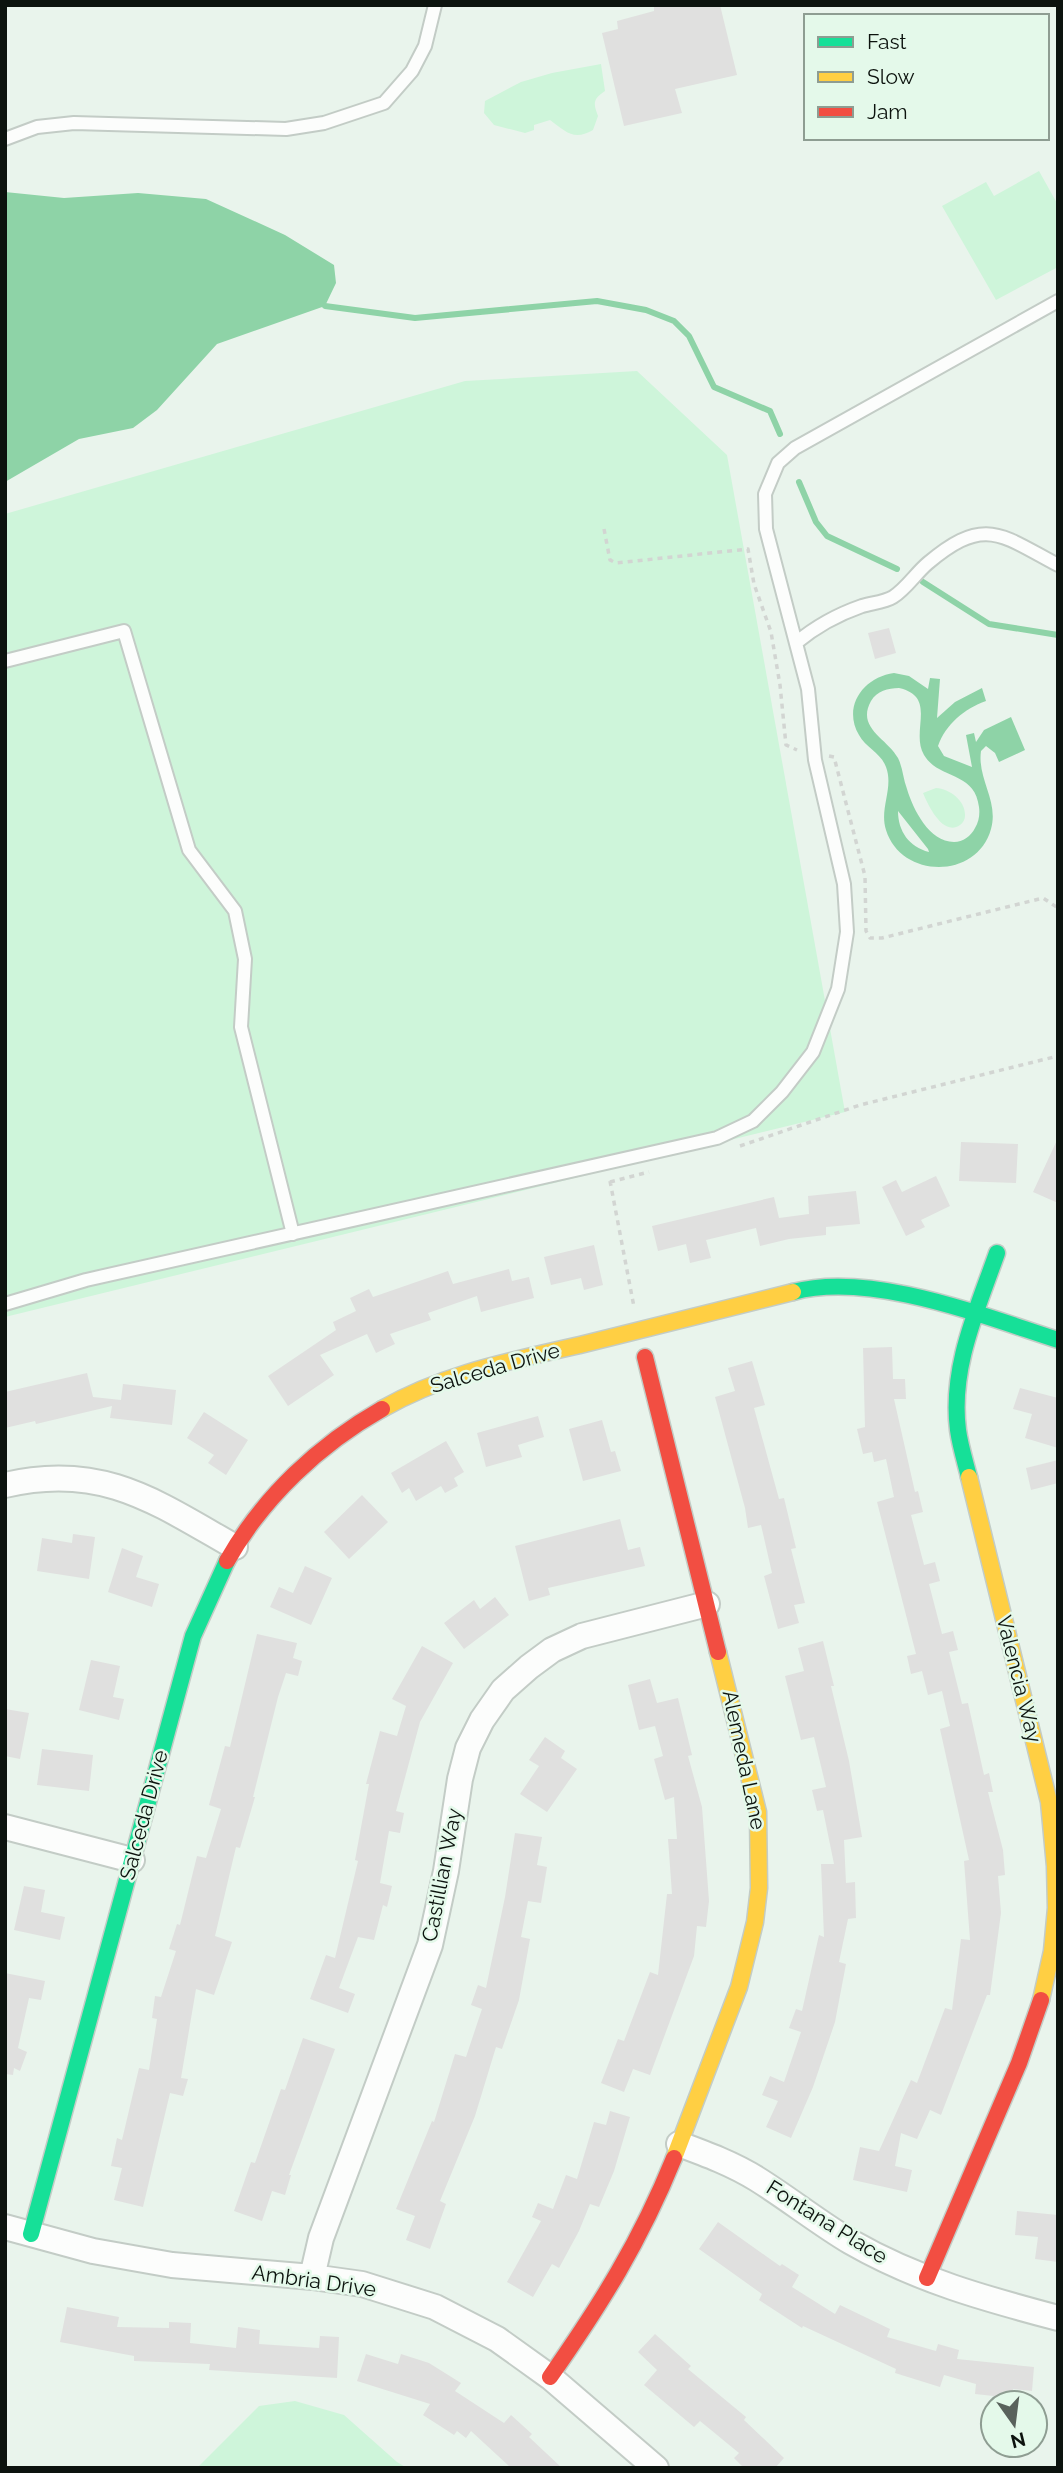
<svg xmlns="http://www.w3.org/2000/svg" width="1063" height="2473" font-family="Raleway,sans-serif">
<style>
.green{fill:#cef5da}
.water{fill:#8ed3a7;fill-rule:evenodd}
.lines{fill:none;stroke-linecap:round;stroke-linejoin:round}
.stream{stroke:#8ed3a7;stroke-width:6}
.building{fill:#e0e0df}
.lane-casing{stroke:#c3ccc6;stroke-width:16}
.street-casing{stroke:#c3ccc6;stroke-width:28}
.fast-casing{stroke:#c3ccc6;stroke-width:19}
.slow-casing{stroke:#c3ccc6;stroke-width:19}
.jam-casing{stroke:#c3ccc6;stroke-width:19}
.path{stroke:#d2d5d2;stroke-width:3.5;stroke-dasharray:5 5;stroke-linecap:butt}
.lane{stroke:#fcfdfc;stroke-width:12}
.street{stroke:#fcfdfc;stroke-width:24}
.fast{stroke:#16e098;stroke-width:16}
.slow{stroke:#ffcf43;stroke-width:16}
.jam{stroke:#f24e42;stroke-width:16}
.labels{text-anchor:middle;stroke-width:5;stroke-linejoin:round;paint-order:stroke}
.street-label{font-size:21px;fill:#0c130e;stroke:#e4f9ea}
</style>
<rect width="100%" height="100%" fill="#e9f4ec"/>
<path class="green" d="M601,64L605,91C593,99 593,103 598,116L593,130C574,141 566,132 550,120L534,125V130L525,133L494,125L484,113L485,101L521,82L552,73Z
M1039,171L1058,205V267L996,300L942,206L986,182L994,196Z
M637,371L727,455L845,1112L5,1317V514L465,381Z
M936,788C950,789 966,801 965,816C965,819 963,823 960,825C943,837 928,805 923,793Z
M295,2401L344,2415L397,2462L407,2468H197L259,2406Z"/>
<path class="water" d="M5,192L64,198L138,193L206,199L285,235L334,265L336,283L325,306L217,344L157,410L133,428L79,439L5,482Z
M894,673L909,676L928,689L930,678L940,679L937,718L955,702L982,688L986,701C964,709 946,724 938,746L944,756L972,767L966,735L974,733L976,742L984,730L1011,717L1025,750L999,762L995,753L986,746L981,751C977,779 999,801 991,829C977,880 901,879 886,830C879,808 894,788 886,767C881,753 866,748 859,735C842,706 864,677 894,673ZM899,688C938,697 910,731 924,755C939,780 975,771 979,807C980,814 979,822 975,828C971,836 963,842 954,842C929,842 913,809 907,789C903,779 903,768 898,758C887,738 856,728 871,701C877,691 888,688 899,688ZM898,811L928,849L929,852C909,847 898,831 898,811Z"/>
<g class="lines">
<path class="stream" d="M325,306L415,318L597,301L646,310L674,321L689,336L714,387L770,411L780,434
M799,482L816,522L827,536L897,569
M923,582L989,624L1058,635"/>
</g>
<path class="building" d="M654,5H720L737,75L675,89L682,113L624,126L602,33L618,29L617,21L654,11Z
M889,628L896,653L875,659L868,633Z
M1058,1138V1203L1033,1192Z
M961,1142L1018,1144L1016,1183L959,1181Z
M936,1176L950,1206L921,1220L925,1227L906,1236L882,1187L896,1180L902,1192Z
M856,1191L860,1224L826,1227V1235L789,1239L760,1246L756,1228L706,1240L711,1258L690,1263L686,1244L658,1251L652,1226L774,1197L779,1218L809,1214L808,1196Z
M594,1245L603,1285L584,1290L581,1278L551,1285L544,1257Z
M509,1269L512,1281L529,1277L534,1298L481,1312L477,1296L428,1313L431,1320L390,1334L395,1344L376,1353L367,1334L320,1355L334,1375L288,1406L268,1376L336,1330L333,1322L356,1311L350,1298L369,1289L373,1297L448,1271L453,1284Z
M892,1347L893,1379H905L906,1399H894L915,1492L918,1491L923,1512L911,1515L924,1565L935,1562L940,1581L929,1584L942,1634L953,1631L958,1650L949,1652L962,1704L968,1703L984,1775L989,1773L993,1792H988L1003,1850L1005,1875L998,1876L1001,1913L990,1995H987L941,2115L930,2110L917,2139L901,2133L895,2166L912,2170L907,2192L853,2180L860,2147L879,2151L911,2080L917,2083L945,2008L952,2010L961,1939L970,1940L964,1861L969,1860L940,1729L950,1726L942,1691L928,1695L922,1671L911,1674L907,1656L916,1654L877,1502L894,1497L886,1459L874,1462L872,1452L863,1454L857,1429L865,1427L863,1348Z
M752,1361L765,1405L754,1408L779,1499L784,1498L796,1548L791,1549L805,1603L794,1605L799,1623L778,1629L764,1576L772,1573L761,1525L748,1528L745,1508L715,1397L735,1391L728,1368Z
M87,1373L93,1397L121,1400L123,1384L176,1390L172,1425L110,1418L112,1406L36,1424L35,1421L5,1428V1392Z
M1020,1388L1058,1398V1448L1025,1438L1032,1414L1013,1409Z
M204,1412L248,1440L226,1475L208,1463L214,1455L187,1438Z
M538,1416L544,1437L518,1445L522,1457L486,1467L477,1433Z
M602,1420L611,1452L615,1451L621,1471L583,1481L569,1429Z
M446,1441L464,1472L454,1478L458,1486L445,1493L441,1486L416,1501L409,1488L402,1493L391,1473Z
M1058,1460V1483L1031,1490L1026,1468Z
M362,1495L388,1522L349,1559L324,1532Z
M620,1519L628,1550L640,1547L645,1566L548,1588L550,1595L529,1601L515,1546Z
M73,1534L95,1537L89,1579L37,1571L42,1538L72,1543Z
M122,1548L143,1556L136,1577L159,1584L152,1607L108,1592Z
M305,1566L332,1578L311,1625L270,1607L279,1587L293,1593Z
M495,1597L509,1615L464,1649L444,1623L474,1600L480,1609Z
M257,1634L297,1643L293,1658L302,1661L298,1676L286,1673L278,1697L253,1797H255L240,1848L236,1847L215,1936L232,1942L214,1995L196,1989L181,2078L188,2079L183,2096L170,2093L143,2207L114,2200L122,2168L111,2166L117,2138L122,2140L139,2068L149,2070L157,2019L152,2018L155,1996L161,1997L176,1951L169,1949L177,1924L180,1925L197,1856L206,1858L221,1809L209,1805L225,1746L230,1747Z
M823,1641L834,1686H831L849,1761L862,1837L844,1840L846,1883L855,1882L856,1918L848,1919L839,1962L846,1964L835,2022L813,2087L791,2138L766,2127L778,2101L762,2095L770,2076L784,2082L801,2032L789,2028L796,2009L802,2011L819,1935L824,1937L821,1864H834L823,1810L817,1811L812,1790L826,1787L814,1737L801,1740L785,1676L804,1671L798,1648Z
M422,1646L453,1663L420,1722L396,1811L404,1813L400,1833L389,1831L380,1883L392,1886L387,1907L383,1905L374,1940L358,1937L339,1988L355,1994L348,2013L310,1999L326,1955L335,1958L358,1861L355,1860L369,1784H366L380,1731L397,1736L406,1706L392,1699Z
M91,1660L120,1666L113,1697L124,1699L119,1720L79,1710Z
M650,1679L657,1703L678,1698L692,1755L688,1756L702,1807L709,1901L706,1927L697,1926L694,1956L650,2075L633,2069L624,2092L601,2083L618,2039L624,2041L650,1972L658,1975L667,1894H672L668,1839H677L674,1797L665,1800L654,1759L663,1756L655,1726L639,1730L628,1685Z
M5,1709L29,1713L20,1759L5,1756Z
M545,1737L565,1751L561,1758L577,1769L547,1812L520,1794L539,1766L529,1760Z
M42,1749L93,1755L89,1791L37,1785Z
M515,1833L542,1837L537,1865L547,1867L541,1903L528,1901L521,1937L530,1939L519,2000L502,2049L496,2047L475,2116L440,2201L446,2204L430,2249L406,2240L415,2216L396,2209L432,2121L434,2122L455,2054L466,2057L482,2009L471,2005L478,1985L486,1988L505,1897Z
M24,1886L45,1890L41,1912L65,1917L60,1940L14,1930Z
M5,1973L45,1981L41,2000L29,1998L18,2048L27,2052L20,2071L14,2068L13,2075L5,2074Z
M303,2038L335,2049L289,2175H291L285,2195L272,2191L262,2221L234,2211L251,2162L255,2163L281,2089L285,2090Z
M610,2111L630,2117L614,2171L599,2207L590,2204L579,2231L559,2268L552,2264L533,2297L507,2282L541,2221L532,2217L538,2203L553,2209L566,2175L577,2179L594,2122L606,2125Z
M1017,2211L1058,2215V2262L1035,2259L1038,2237L1015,2235Z
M718,2222L780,2266L782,2264L799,2275L792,2287L835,2314L840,2305L890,2329L887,2337L936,2351L938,2344L959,2350L957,2359L1034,2367L1032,2391L1013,2389L1012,2398L975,2394L976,2384L944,2375L940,2387L895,2373L896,2369L803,2326L802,2328L759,2300L762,2294L699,2249Z
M67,2307L119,2317L117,2327L169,2328V2322L191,2323L190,2343L236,2348L238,2327L260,2330L259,2344L319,2348L320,2336L339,2337L337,2378L209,2370L210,2364L134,2361V2356L60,2342Z
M655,2334L691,2366L688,2369L746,2417L744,2420L784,2458L775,2468H744L734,2458L739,2453L700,2421L694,2427L644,2385L657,2370L638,2352Z
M366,2354L398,2364L401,2354L429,2363L461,2383L455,2391L504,2423L511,2415L532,2434L529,2437L562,2468H511L471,2431L466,2438L457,2431L454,2435L423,2415L430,2404L357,2381Z"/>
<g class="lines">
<g class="lane-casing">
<path id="lane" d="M5,139L37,127L74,123L286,129L324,123L384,103L412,71L425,46L435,5
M796,643C815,627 839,614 862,606C872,603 885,602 893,597C906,589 916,573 928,563C985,515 1001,535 1058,565
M5,661L124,631L189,850L235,911L245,959L241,1027L293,1234
M5,1304L86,1280L717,1138L753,1121L782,1092L813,1052L838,989L847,932L844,884L815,760L808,689L766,529L765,494L778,463L795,448L1058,301"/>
</g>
<g class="street-casing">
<path id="street" d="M5,1485C102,1462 156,1502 235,1547
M5,1827L132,1860
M679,2144C706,2154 733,2164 757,2179C789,2199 819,2223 851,2242C917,2280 986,2299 1058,2318
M5,2227L93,2251L172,2265L312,2277L362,2284L435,2307L497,2339L550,2377L656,2468
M312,2277L321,2238L430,1945L446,1871L460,1779L468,1748L482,1720L503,1690L529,1667L552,1650L582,1636L707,1604"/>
</g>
<g class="fast-casing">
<path id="fast" d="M793,1292C871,1271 983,1316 1058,1340
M969,1477C965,1461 960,1445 958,1430C950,1368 977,1310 997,1253
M31,2234L193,1636L227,1561"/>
</g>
<g class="slow-casing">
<path id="slow" d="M382,1409C445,1373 511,1361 580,1345C651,1328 722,1310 793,1292
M969,1477L1049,1802L1055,1866L1056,1908L1052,1951L1041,2000
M674,2158L739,1987L755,1922L759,1888L758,1812L718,1652"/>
</g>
<g class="jam-casing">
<path id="jam" d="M645,1357L718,1652
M227,1561C263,1497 320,1444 382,1409
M927,2278L1019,2063L1041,2000
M550,2377C601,2304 640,2242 674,2158"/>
</g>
<path class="path" d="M604,529L610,560L616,563L748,549L754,584L771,632L780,685L786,745L797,750
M829,756L834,757L865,876L866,931L870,938H882L1043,898L1058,908
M740,1146L860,1105L1058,1056
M610,1181L634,1307
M610,1182L649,1172"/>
<use href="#lane" class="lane"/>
<use href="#street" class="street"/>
<use href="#fast" class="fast"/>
<use href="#slow" class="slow"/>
<use href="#jam" class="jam"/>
</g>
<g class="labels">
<g class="street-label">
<text transform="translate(495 1368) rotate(-16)" y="7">Salceda Drive</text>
<text transform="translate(1019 1679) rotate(76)" y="7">Valencia Way</text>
<text transform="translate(744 1760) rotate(78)" y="7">Alemeda Lane</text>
<text transform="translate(144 1815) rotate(-75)" y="7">Salceda Drive</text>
<text transform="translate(442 1875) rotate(-79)" y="7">Castillian Way</text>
<text transform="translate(827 2222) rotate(32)" y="7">Fontana Place</text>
<text transform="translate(314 2281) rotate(8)" y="7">Ambria Drive</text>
</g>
</g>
<rect width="1063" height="2473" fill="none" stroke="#0c130e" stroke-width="14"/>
<rect x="804" y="14" width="245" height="126" fill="#e4f9ea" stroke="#8e9d92" stroke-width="2"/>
<rect x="818" y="37" width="35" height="10" fill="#16e098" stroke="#8e9d92" stroke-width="2"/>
<text x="867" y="49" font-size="21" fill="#0c130e">Fast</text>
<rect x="818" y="72" width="35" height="10" fill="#ffcf43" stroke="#8e9d92" stroke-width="2"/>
<text x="867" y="84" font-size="21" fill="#0c130e">Slow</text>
<rect x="818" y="107" width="35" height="10" fill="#f24e42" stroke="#8e9d92" stroke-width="2"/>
<text x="867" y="119" font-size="21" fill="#0c130e">Jam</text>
<g transform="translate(1014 2424) rotate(166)"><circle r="33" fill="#e4f9ea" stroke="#8e9d92" stroke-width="2"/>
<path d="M0-5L12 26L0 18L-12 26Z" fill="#59625c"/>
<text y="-10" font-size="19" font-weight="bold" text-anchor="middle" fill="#0c130e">N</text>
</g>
</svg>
